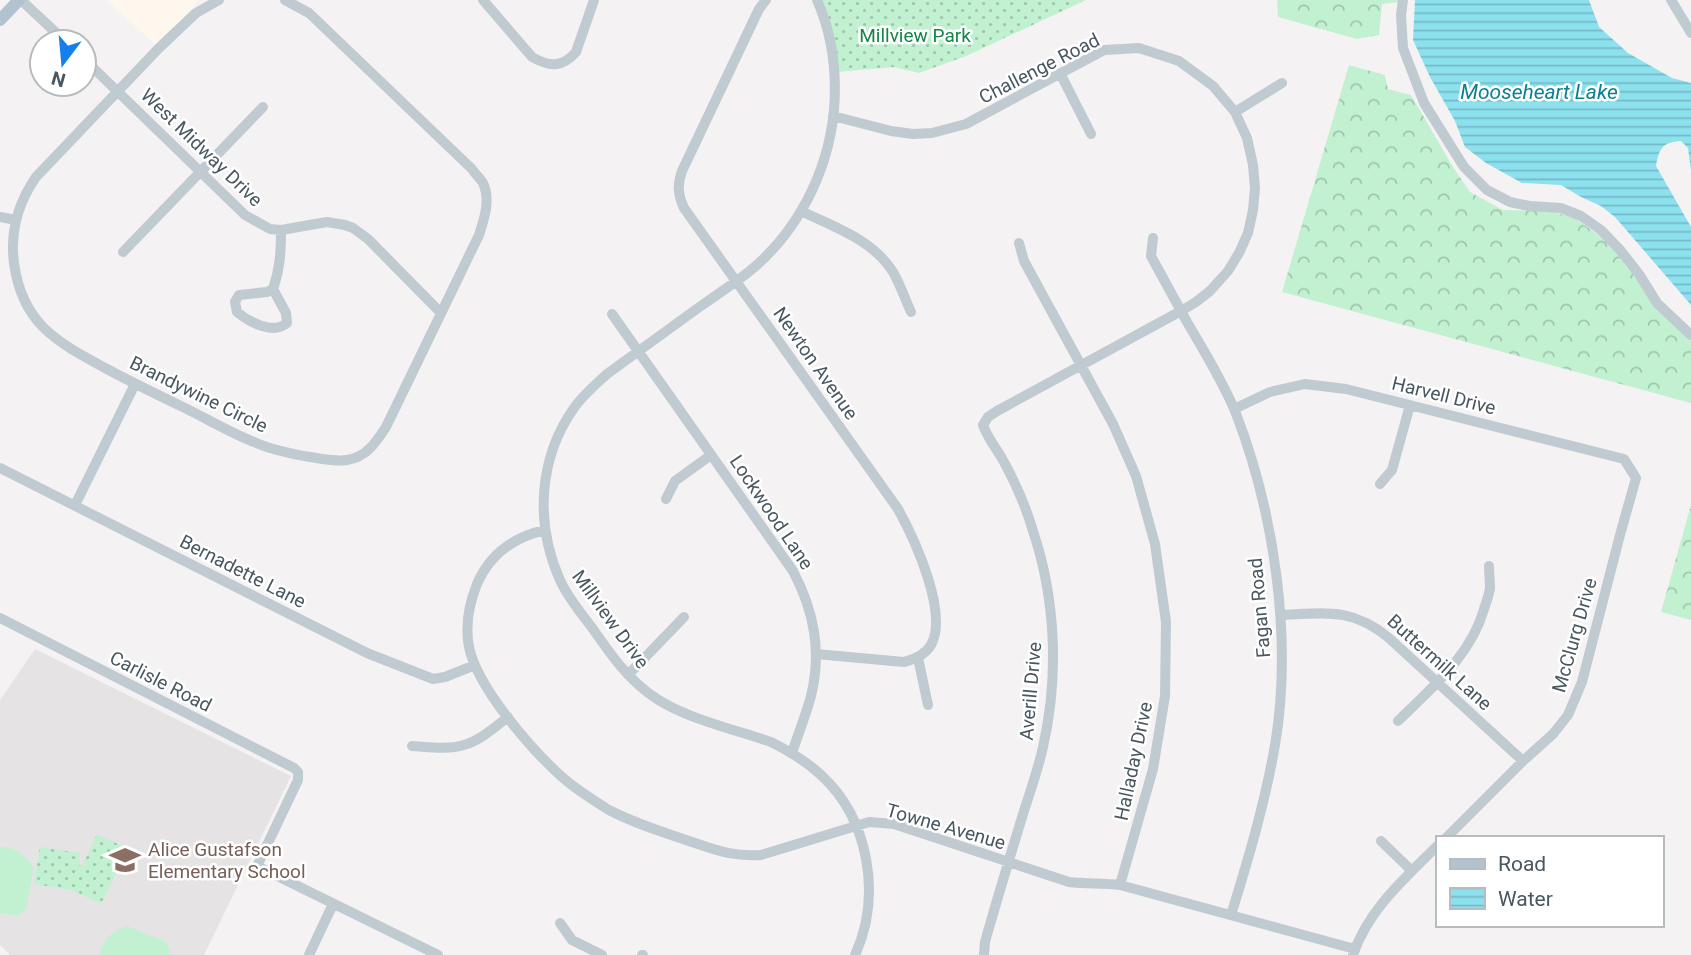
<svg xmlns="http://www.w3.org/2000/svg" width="1691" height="955" font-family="Roboto,sans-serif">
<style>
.commercial{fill:#fdf7ed}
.education{fill:#e5e3e4}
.grass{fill:url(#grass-dots)}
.forest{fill:url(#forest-crowns)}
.pitch{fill:#c1f1d1}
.water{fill:url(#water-rules)}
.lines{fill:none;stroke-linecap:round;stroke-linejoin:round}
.minor{stroke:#c0cad1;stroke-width:10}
.major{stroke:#b1c3d1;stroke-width:12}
.labels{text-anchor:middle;stroke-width:5;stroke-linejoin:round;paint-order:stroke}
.park-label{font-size:19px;fill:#158647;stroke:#fff}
.street-label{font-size:19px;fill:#495760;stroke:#fff}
.education-label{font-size:19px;fill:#785e54;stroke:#fff;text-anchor:start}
.water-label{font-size:21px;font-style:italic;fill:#0b7f93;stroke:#fff}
</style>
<defs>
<pattern id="grass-dots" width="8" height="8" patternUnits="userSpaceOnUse" patternTransform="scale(1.75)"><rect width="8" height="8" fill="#c1f1d1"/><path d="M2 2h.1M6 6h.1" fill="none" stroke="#9fc6ad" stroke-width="1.8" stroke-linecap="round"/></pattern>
<pattern id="forest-crowns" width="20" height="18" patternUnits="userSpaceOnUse" patternTransform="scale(1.75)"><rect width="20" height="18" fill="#c1f1d1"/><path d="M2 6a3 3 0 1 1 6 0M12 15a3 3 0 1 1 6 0" fill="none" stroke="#9fc6ad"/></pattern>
<pattern id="water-rules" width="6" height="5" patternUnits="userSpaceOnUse" patternTransform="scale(1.75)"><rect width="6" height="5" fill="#8de1ef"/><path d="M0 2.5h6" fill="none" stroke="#75b9c5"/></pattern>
</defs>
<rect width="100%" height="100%" fill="#f4f2f2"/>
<path class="commercial" d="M106,0H199L159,48Z"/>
<path class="education" d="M35,649L291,776L204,955H10L0,945V700Z"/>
<path class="grass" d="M821,0H1086L966,56L919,73L894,67L837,72Z
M97,834L128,849L101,904L72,890L34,884L40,847L80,853L79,865L82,866Z"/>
<path class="forest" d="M1277,0H1400L1399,2L1382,4L1379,35L1357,39L1278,17Z
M1349,65L1385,75L1388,89L1411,95L1453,167L1470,192L1503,210L1549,211L1573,217L1600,236L1624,260L1659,308L1691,341V403L1282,292Z
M1691,505V620L1661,612Z"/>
<path class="pitch" d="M0,847C16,847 25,855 34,868L26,909L17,916L0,913Z
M127,926L166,942L170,952L169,955H99C103,939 112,931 127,926Z"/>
<path class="water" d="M1415,0H1589L1599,27L1628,53L1672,78L1691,83V170L1688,148L1681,141C1662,142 1659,149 1656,166L1691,227V305L1615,217L1601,206L1581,197L1561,185L1522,183L1486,163L1465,147L1455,121L1430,77L1413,40Z"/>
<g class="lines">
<path class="minor" d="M21,0L66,42
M219,0L196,13L159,48L36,177C18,203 10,232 14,263C22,324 57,342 107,369C133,383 160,396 187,409C209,420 231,433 254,442C272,450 292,454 310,457C322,459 336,462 347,460C367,457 376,442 386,427L479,235C484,219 491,200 483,183C481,179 475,174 472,169L309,13L285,0
M483,0L532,57C550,67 562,68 576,52L594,0
M766,0L759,9L682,171C677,185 678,195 684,208L898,509C914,538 949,613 931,645C925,655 915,659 904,662L816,654
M817,0C832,34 837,73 834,110C828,174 796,235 746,274C730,286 714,297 698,308C668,330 637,352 607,374C595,385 583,395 574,408C538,459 535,524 560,580C568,598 581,613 593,629C611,655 629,681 657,699C690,720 734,729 771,742C789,751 806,761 821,775C869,819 882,896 855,955
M1403,0L1401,15L1403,48L1424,103L1464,167L1487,190L1510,202L1529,206L1561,208L1581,216L1601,230L1621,251L1639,274L1657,303L1691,335
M1671,0L1691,33
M84,59L245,215L270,229L281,230L327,222L345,225L353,228L368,239L441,313
M1060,73L1091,134
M1235,112L1282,83
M833,116L891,131L913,134L932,133L966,124L1104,50L1139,48L1179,61L1213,86L1235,112L1247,138L1253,165L1255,188L1253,210L1248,233L1239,253L1228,271L1210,291L1196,302L1181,311L997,411L988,417L983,425C988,439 997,449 1004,462C1016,484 1026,507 1033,531C1056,600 1059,677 1043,747C1038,770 1030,792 1023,814C1010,857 997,899 985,942L984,955
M801,211C834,227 872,239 893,272C900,284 905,299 911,312
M0,217L16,220
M1153,238L1151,256C1163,278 1175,300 1187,322C1204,351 1222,380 1235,411C1274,511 1293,638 1275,745C1265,803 1248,860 1231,915
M1019,243L1024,261L1113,424L1136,476L1155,544L1166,622L1165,696L1153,769L1120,885
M123,252L263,107
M273,289L286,313L287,323C273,335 249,322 237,312L235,302L239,295L267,292L273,289C280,269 281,251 281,230
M612,314L793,571C814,611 822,651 811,696C806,715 798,734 792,753
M1234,409L1270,392L1305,384L1346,389L1624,459L1636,478L1620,535L1582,682L1568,715L1553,734L1523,761L1446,838
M0,468L367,653L433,679L445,677L475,665
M1380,484L1392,470L1410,405
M666,499L675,481L711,455
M75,505L135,384
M545,530C514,537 490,554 477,584C469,604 465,626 469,647C477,687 531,749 561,776C575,789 593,800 609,810C634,823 662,832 689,841C716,850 732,857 761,855L869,822L894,824L1069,882C1086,884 1103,883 1120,885L1355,949
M1280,615C1325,613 1352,607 1389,638L1523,761
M0,618L294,768L298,772V780L257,866L438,955
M918,658L928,705
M628,675L684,617
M1398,721C1431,688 1471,656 1484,609C1486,603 1489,595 1490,588C1490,581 1489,573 1489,566
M412,746C429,747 448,750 464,745C481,740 495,727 508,717
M1381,841L1412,871
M560,923L572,940L602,955
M309,955L333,904
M642,955H643
M1353,955C1368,910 1404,879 1437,846"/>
<path class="major" d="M0,20L19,0"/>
</g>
<defs>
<g id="school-bare" transform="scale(2.415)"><path d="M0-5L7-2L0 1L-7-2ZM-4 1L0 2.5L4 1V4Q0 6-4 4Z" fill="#8d6e63" stroke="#fff" stroke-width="2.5" paint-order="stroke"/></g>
</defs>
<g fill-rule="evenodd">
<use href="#school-bare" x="125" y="860"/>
</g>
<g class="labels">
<g class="park-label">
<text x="915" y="42">Millview Park</text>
</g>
<g class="street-label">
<text transform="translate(1039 68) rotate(-27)" y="7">Challenge Road</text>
<text transform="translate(202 147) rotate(44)" y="7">West Midway Drive</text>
<text transform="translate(816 363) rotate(55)" y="7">Newton Avenue</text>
<text transform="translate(199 394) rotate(26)" y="7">Brandywine Circle</text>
<text transform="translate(1444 395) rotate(14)" y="7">Harvell Drive</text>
<text transform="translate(772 512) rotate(56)" y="7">Lockwood Lane</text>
<text transform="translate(243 571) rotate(27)" y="7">Bernadette Lane</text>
<text transform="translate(1259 608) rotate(-95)" y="7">Fagan Road</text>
<text transform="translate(611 619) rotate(54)" y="7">Millview Drive</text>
<text transform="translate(1574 635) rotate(-74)" y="7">McClurg Drive</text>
<text transform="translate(1440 662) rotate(42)" y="7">Buttermilk Lane</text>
<text transform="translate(161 681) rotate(27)" y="7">Carlisle Road</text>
<text transform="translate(1030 691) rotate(-85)" y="7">Averill Drive</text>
<text transform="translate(1133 761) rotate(-78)" y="7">Halladay Drive</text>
<text transform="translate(946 826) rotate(16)" y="7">Towne Avenue</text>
</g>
<g class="education-label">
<text x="148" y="856">Alice Gustafson<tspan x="148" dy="22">Elementary School</tspan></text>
</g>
<g class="water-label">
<text x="1539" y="99">Mooseheart Lake</text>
</g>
</g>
<rect x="1436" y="836" width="228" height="91" fill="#ffffff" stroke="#b6bcbf" stroke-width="2"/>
<rect x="1450" y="859" width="35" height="10" fill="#b1c3d1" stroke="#b6bcbf" stroke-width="2"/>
<text x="1498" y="871" font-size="21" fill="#495760">Road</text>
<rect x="1450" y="888" width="35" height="21" fill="url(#water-rules)" stroke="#b6bcbf" stroke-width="2"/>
<text x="1498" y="906" font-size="21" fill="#495760">Water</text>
<g transform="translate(63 63) rotate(196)"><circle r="33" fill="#ffffff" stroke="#b6bcbf" stroke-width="2"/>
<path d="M0-5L12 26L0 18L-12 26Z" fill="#1580eb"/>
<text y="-10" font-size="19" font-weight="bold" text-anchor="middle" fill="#495760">N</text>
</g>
</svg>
